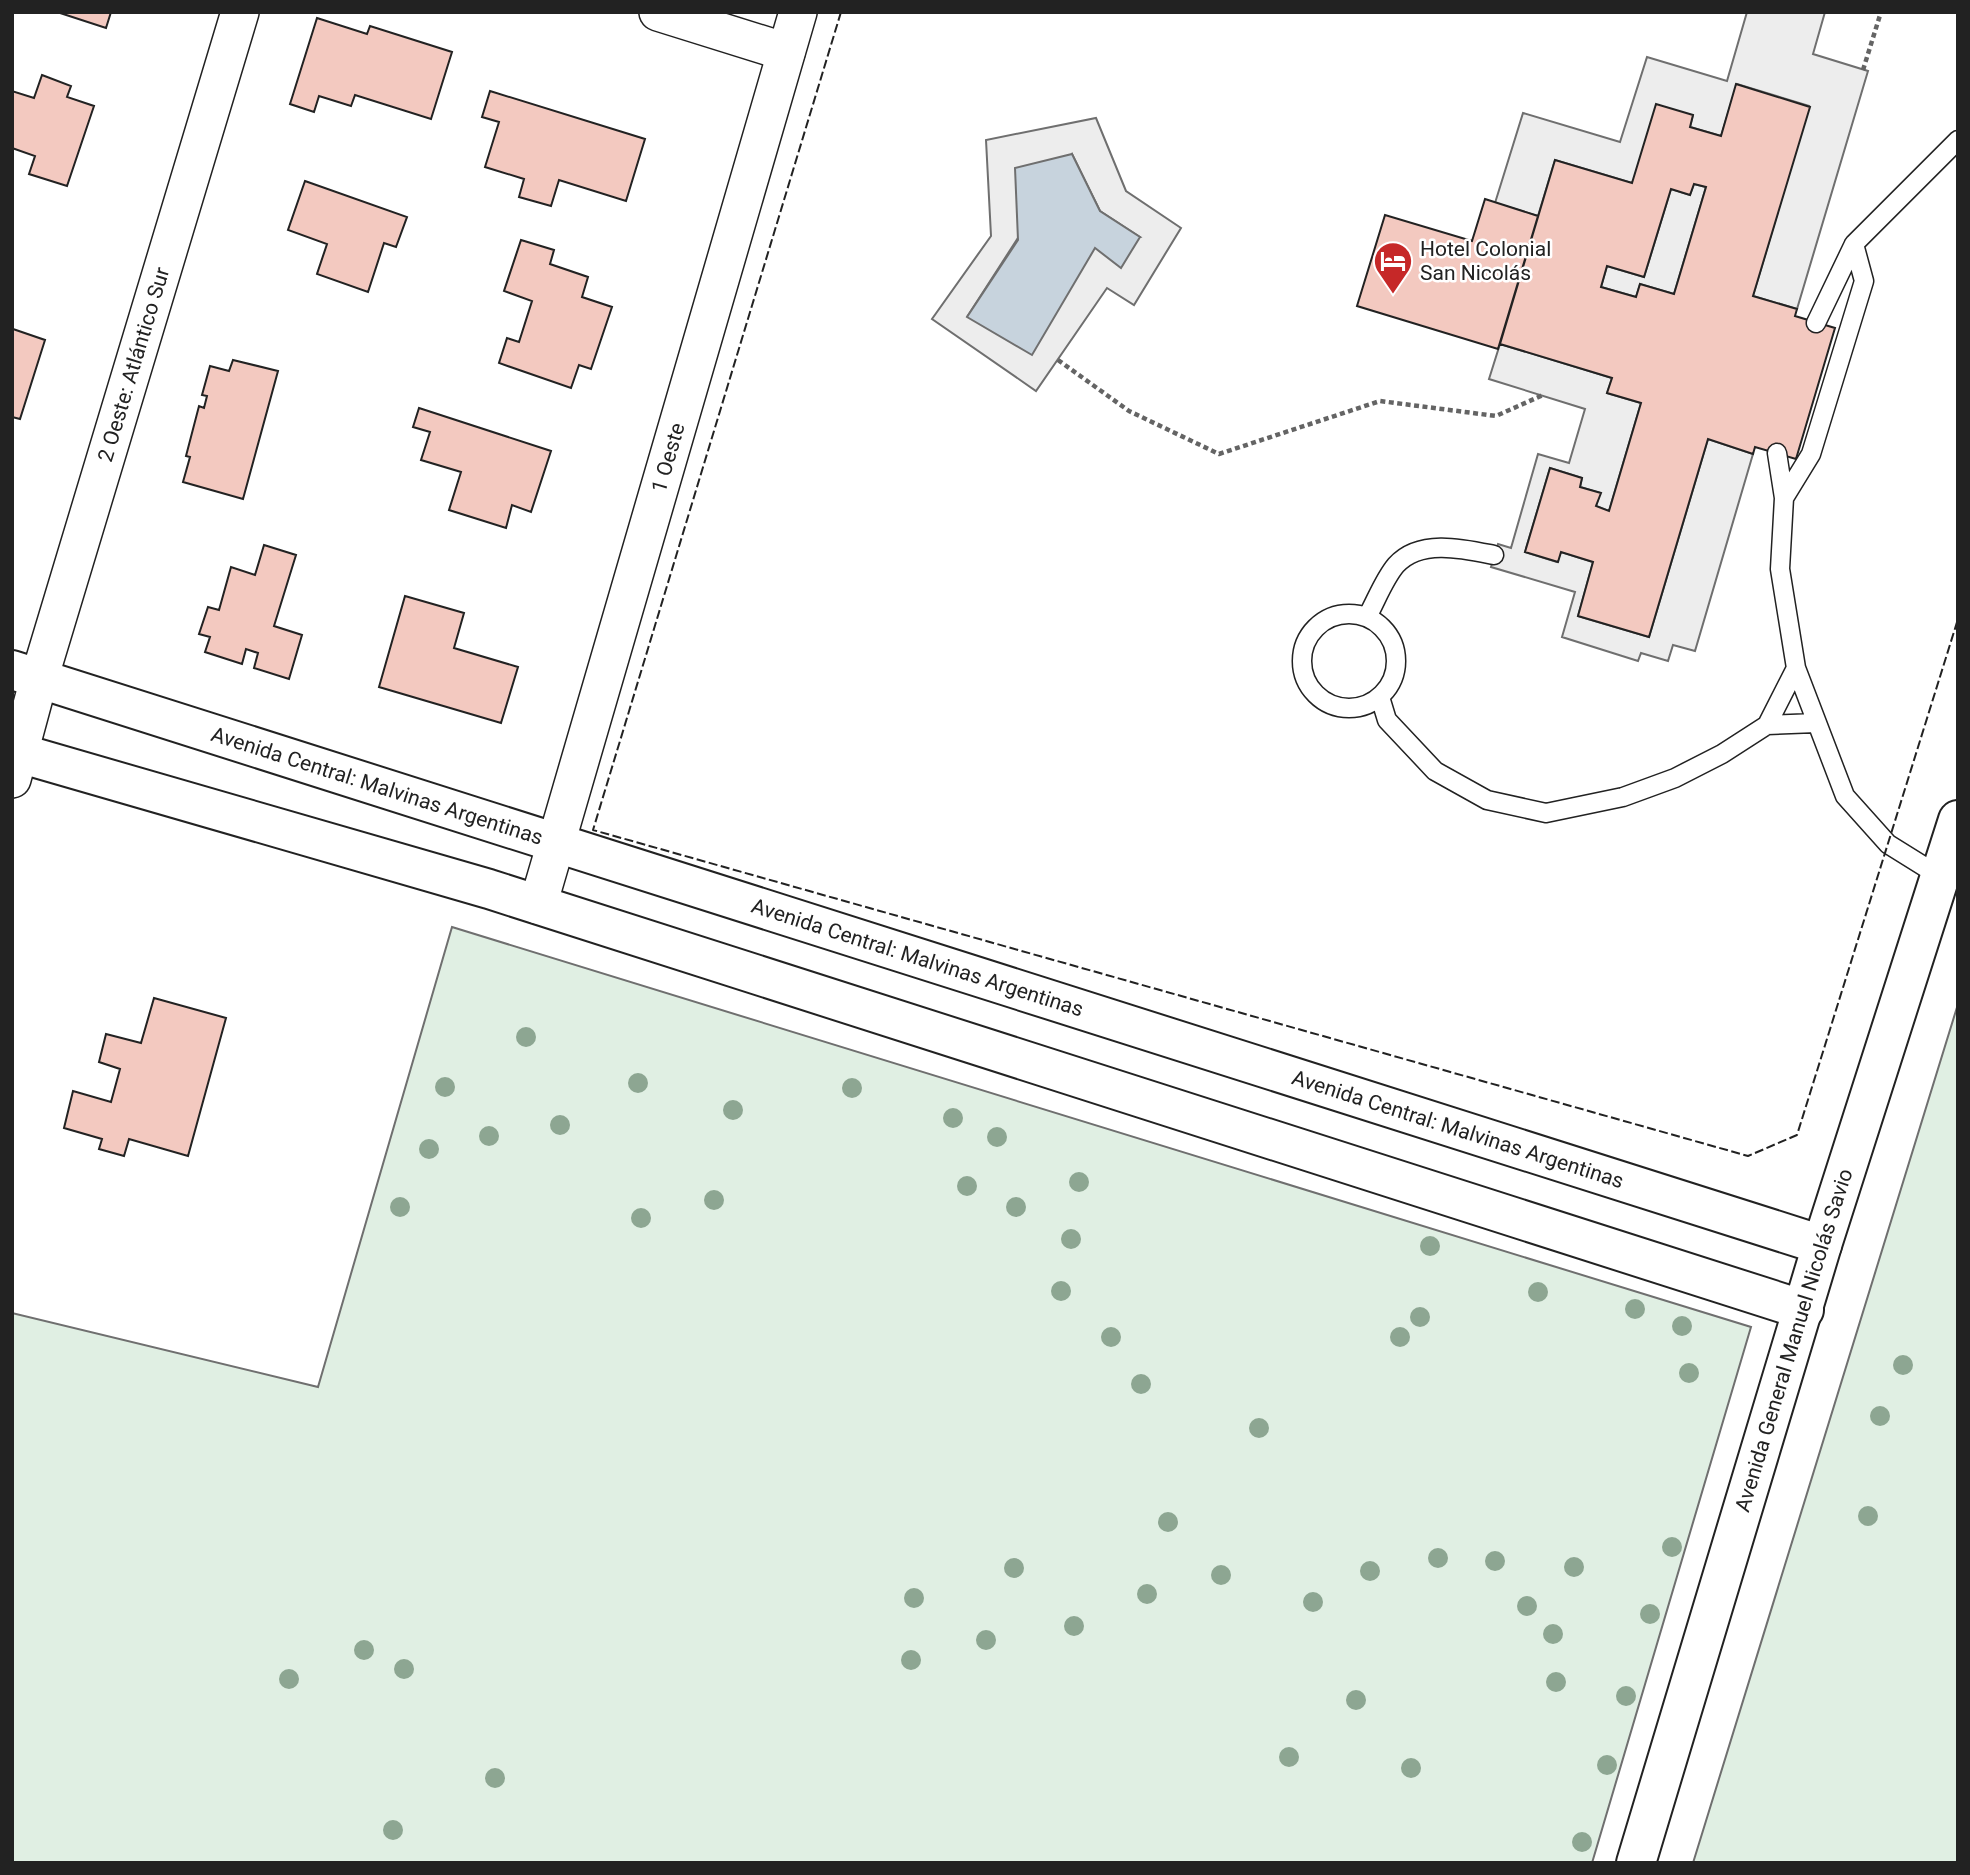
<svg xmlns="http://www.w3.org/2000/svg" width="1970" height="1875" font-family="Roboto,sans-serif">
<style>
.green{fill:#e0efe3;stroke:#6f6f6f;stroke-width:2}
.parking{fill:#ededed;stroke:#6f6f6f;stroke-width:2;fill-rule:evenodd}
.water{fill:#c7d3dd;stroke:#6f6f6f;stroke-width:2}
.building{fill:#f3c9c0;stroke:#222;stroke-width:2;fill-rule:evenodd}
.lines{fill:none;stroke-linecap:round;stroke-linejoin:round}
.lane-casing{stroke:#222;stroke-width:21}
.street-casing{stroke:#222;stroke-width:40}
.secondary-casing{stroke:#222;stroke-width:42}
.primary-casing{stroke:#222;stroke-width:42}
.path{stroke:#646464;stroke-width:4.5;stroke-dasharray:5 3.5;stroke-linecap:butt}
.lane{stroke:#fff;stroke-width:18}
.street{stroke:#fff;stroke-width:37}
.secondary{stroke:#fff;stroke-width:38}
.primary{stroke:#fff;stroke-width:38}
.fence{stroke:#222;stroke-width:2;stroke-dasharray:9 3.5;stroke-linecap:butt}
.tree{fill:#8da692}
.labels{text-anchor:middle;stroke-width:5;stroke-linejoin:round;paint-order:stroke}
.poi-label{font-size:21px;fill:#222;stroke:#fff;text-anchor:start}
.street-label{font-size:21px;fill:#222;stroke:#fff}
</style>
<rect width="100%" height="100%" fill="#fff"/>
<path class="green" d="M452,927L1751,1327L1592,1863H12V1313L318,1387Z
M1958,1004V1863H1693Z"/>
<path class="parking" d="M1747,12H1825L1813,54L1868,71L1797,309L1753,296L1809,106L1737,84L1721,136L1690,127L1693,115L1632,183L1555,160L1538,216L1495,203L1523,113L1620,142L1647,57L1727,81Z
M1096,118L1126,191L1181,228L1134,305L1107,288L1036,391L932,319L991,236L986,140ZM1072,154L1100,211L1140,237L1095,248L967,317Z
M1694,184L1706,187L1674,294L1640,284L1636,297L1601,287L1607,266L1644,277L1671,189L1690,195Z
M1500,344L1612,378L1607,393L1641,403L1609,511L1596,506L1600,493L1580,487L1582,478L1550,468L1525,552L1557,562L1561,552L1593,562L1578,616L1649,637L1708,439L1753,454L1695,651L1673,645L1668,661L1641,653L1638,661L1562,637L1575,592L1491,567L1498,544L1511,548L1538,454L1569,463L1585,409L1489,379Z"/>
<path class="water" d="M1072,154L1100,211L1140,237L1121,268L1095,248L1032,355L967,317L1018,240L1015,168Z"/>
<path class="building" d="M57,12H111L106,28Z
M317,18L367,34L370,26L452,52L431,119L355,95L351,106L319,96L314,112L290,104Z
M42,75L71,86L67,97L94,106L67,186L29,174L35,156L12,148V91L34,98Z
M1736,84L1810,107L1753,296L1797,309L1795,316L1835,328L1796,459L1755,447L1753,454L1708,439L1649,637L1578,616L1593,562L1561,552L1558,562L1525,552L1550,468L1582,478L1580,487L1601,493L1596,506L1609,511L1641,403L1607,393L1612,378L1500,344L1555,160L1632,183L1656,104L1693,115L1690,127L1721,136ZM1694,184L1706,187L1674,294L1640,284L1636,297L1601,287L1607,266L1644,277L1671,189L1690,195Z
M490,91L645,139L626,201L559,180L551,206L519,197L524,179L485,167L499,122L482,117Z
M305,181L407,217L396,247L384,243L368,292L317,274L327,244L288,230Z
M1485,199L1538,216L1498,349L1357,306L1385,215L1472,241Z
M521,240L554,250L550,264L588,277L582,297L612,307L591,369L579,365L571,388L499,363L507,338L519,342L532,301L504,291Z
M13,329L45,340L20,419L12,417Z
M233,360L278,371L243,499L183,482L190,457L186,456L199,406L204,408L207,396L202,395L210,366L229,371Z
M419,408L551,451L531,512L512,505L506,528L449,510L461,472L421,460L430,432L413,427Z
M264,545L296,555L274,626L302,635L289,679L254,668L258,653L246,649L242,664L205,652L210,637L199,634L208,607L219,610L231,567L255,575Z
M405,596L464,613L454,648L518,667L501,723L379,687Z
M154,998L226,1018L188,1156L129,1139L124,1156L99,1149L102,1139L64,1128L73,1091L111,1102L120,1069L99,1062L106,1034L141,1043Z"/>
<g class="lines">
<g class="lane-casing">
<path id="lane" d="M1816,323L1854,244
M1777,453L1784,498
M1302 661a47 47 0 1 1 94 0a47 47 0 1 1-94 0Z
M1367,617C1376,601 1384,579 1396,565C1420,538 1465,549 1494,555
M1380,697L1387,720L1435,771L1487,800L1546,813L1623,797L1675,778L1722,754L1767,725L1796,668
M1767,725L1816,723
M1941,877L1888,844L1845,796L1796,668L1780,569L1784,498L1811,454L1864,281L1854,244L1958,140"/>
</g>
<g class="street-casing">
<g id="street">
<path d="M658,12L786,52"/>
<path id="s1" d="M12,779L39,679L240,12"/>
<path id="s2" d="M538,905L798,12"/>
</g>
</g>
<g class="secondary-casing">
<g id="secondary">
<path id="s3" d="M12,670L1822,1245"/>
<path d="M12,751L489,889L1804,1310"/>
</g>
</g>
<g class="primary-casing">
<g id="primary">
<path id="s4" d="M1636,1863L1822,1245L1958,820"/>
</g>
</g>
<path class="path" d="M1863,70L1881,12
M1058,360L1129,411L1219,454L1380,401L1496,416L1543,395"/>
<use href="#lane" class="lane"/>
<use href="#street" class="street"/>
<use href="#secondary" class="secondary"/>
<use href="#primary" class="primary"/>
<path class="fence" d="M841,12L593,830L1748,1156L1797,1135L1958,619"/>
</g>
<g class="tree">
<circle cx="526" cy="1037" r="10"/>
<circle cx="638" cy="1083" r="10"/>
<circle cx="445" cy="1087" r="10"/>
<circle cx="852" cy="1088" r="10"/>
<circle cx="733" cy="1110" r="10"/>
<circle cx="953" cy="1118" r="10"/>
<circle cx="560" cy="1125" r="10"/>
<circle cx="489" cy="1136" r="10"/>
<circle cx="997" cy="1137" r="10"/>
<circle cx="429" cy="1149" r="10"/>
<circle cx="1079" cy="1182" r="10"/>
<circle cx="967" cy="1186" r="10"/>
<circle cx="714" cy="1200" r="10"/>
<circle cx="400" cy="1207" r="10"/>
<circle cx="1016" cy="1207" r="10"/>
<circle cx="641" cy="1218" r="10"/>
<circle cx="1071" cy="1239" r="10"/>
<circle cx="1430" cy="1246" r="10"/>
<circle cx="1061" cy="1291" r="10"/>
<circle cx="1538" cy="1292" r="10"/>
<circle cx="1635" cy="1309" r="10"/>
<circle cx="1420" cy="1317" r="10"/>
<circle cx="1682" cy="1326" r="10"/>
<circle cx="1111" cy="1337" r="10"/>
<circle cx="1400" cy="1337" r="10"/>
<circle cx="1903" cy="1365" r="10"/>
<circle cx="1689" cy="1373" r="10"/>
<circle cx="1141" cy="1384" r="10"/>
<circle cx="1880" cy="1416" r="10"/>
<circle cx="1259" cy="1428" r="10"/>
<circle cx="1868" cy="1516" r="10"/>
<circle cx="1168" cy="1522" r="10"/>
<circle cx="1672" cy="1547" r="10"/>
<circle cx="1438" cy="1558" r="10"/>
<circle cx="1495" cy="1561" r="10"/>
<circle cx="1574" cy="1567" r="10"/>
<circle cx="1014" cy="1568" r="10"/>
<circle cx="1370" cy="1571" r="10"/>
<circle cx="1221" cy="1575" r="10"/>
<circle cx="1147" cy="1594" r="10"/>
<circle cx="914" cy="1598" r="10"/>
<circle cx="1313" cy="1602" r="10"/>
<circle cx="1527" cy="1606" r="10"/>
<circle cx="1650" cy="1614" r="10"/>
<circle cx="1074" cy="1626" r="10"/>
<circle cx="1553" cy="1634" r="10"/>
<circle cx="986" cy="1640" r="10"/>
<circle cx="364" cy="1650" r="10"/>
<circle cx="911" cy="1660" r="10"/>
<circle cx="404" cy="1669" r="10"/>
<circle cx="289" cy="1679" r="10"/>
<circle cx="1556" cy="1682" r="10"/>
<circle cx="1626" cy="1696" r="10"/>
<circle cx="1356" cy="1700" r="10"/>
<circle cx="1289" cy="1757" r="10"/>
<circle cx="1607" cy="1765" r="10"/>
<circle cx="1411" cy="1768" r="10"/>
<circle cx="495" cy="1778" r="10"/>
<circle cx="393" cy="1830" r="10"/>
<circle cx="1582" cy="1842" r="10"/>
</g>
<defs>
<g id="hotel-pin" transform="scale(2.0125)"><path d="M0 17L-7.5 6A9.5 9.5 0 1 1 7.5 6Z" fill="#c62828" stroke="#fff"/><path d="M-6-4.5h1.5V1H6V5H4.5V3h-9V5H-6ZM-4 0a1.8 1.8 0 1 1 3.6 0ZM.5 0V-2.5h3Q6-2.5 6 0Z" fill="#fff"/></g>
</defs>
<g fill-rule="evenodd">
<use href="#hotel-pin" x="1393" y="261"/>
</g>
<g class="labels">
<g class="poi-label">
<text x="1420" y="256">Hotel Colonial<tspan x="1420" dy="24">San Nicolás</tspan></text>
</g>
<g class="street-label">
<text dy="7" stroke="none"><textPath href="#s1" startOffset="432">2 Oeste: Atlántico Sur</textPath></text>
<text dy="7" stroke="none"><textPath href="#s2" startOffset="466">1 Oeste</textPath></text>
<text dy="7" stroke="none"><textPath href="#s3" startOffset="383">Avenida Central: Malvinas Argentinas</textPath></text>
<text dy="7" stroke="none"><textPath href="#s3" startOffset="950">Avenida Central: Malvinas Argentinas</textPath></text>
<text dy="7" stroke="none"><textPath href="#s3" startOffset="1517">Avenida Central: Malvinas Argentinas</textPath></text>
<text dy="7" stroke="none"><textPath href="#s4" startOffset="546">Avenida General Manuel Nicolás Savio</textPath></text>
</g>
</g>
<rect width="1970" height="1875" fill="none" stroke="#222222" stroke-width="28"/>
</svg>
